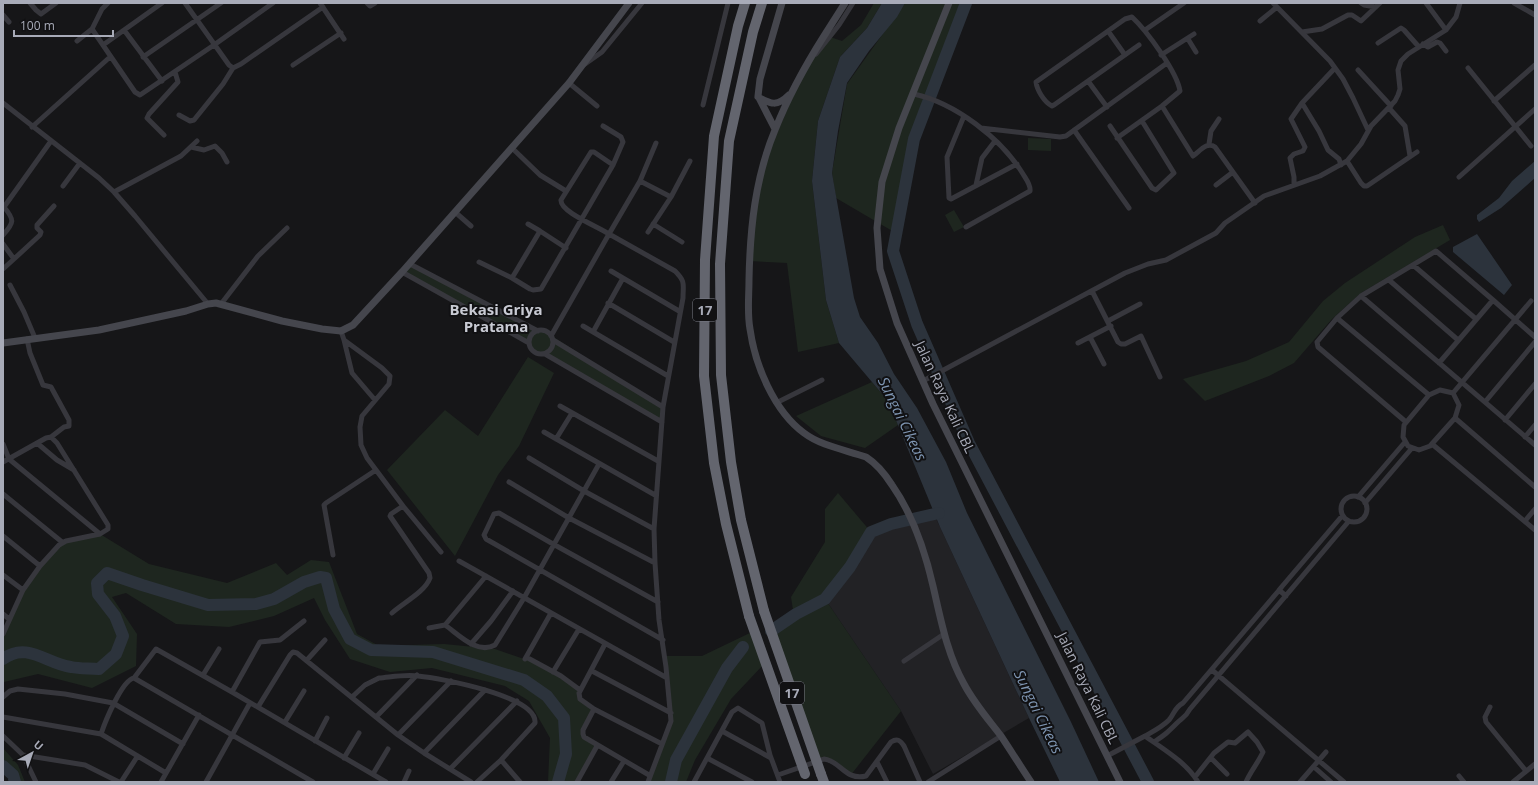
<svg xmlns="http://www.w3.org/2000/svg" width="1538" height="785" font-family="'Open Sans',sans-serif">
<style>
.built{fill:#222225}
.green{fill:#1e261f}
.water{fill:#2c333c}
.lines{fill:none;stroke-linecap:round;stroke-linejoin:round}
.river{stroke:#2c333c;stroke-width:12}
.street{stroke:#37373d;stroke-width:5}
.secondary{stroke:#45464d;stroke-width:7}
.highway{stroke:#63656e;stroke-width:10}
.highway-bridge{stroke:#63656e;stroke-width:10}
.labels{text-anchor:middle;stroke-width:4;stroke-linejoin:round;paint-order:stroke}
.shield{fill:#111113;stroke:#7b7d86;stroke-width:1}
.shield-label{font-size:13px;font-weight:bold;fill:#a8abb8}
.street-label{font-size:14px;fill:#a8abb8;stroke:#111113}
.neighbourhood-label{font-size:15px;font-weight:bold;fill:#c9cbd4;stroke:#111113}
.water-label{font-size:15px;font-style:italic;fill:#7f96b3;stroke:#111113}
</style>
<rect width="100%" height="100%" fill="#161618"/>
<path class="built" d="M934,514L1029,718L933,774L901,711L825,599L850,567L871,532L892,523Z"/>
<path class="green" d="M874,3H882L867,28L840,57L818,121L812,181L826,300L839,343L798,352L787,263L749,261L761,170L805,69L830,37L842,41L861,25Z
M905,3H966L918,127L902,178L894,232L836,198L832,173L847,84Z
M1028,138L1051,139V151L1028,150Z
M954,210L964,227L954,232L945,215Z
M1443,225L1450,240L1361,293L1332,319L1294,363L1269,376L1205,401L1183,379L1246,361L1289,342L1323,301L1345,283L1415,237Z
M410,264L538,331L545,332L549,334L663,407L662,422L545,354C537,355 531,351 529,343L402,272Z
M528,357L554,373L519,446L498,475L455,556L387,470L445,410L478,436Z
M872,382L888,401L898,425L865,448L821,436L796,416Z
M838,493L871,532L850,567L825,599L901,711L850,776L831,760L816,761L771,631L794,616L791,597L825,542V509Z
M100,534L149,564L227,583L276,563L287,575L311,560L329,562L357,634L379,646L444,644L495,649L524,659L526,657L580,690L578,695L594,709L583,732L597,746L577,782H548L550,738L529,701L505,686L432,668L390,672L350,659L325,620L314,598L274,616L229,627L176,624L126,593L112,597L137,634L136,666L92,688L38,674L4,682L3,684V634L23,590L59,544Z
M754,631L765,663L731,699L695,760L686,782H646L671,721L666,656H702Z
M3,748L18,765L25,782H15L13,775L3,767Z"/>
<path class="water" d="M882,3H905L897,17L869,51L847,83L838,131L832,173L854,298L860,317L878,343L894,374L917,408L946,462L967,513L1071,722L1099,782H1060L1029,718L940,527L888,401L839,343L826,300L812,181L818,121L840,57L867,28Z
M1535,161V178L1501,208L1479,222L1477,219V215L1499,198L1512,181Z
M1477,234L1512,285L1504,295L1453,252V247Z"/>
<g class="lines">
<path class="river" d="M966,3L914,139L893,251L917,324L969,443L1148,782
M771,631L796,614L825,599L850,567L871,532L891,524L939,513
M3,659C27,641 47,664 71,667C80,669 90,668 99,669L116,654L123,636L115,616L98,594L97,583L107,573L142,585L208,605L256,604L274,599L304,582L320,577L326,578L334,609L350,639L371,650L433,652L524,680L547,696L564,718L566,754L558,782
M3,766L13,775L15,782
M671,782L676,760L727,668L743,647"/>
<path class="street" d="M30,3L36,10L41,14L56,3
M185,3L229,65L233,68L241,64L323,7
M320,3L344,39
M367,3L370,6L375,3
M1273,3L1330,61L1343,79L1353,98L1368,130
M1361,3L1364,5L1376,7
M1426,3L1446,30
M1514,3L1535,15
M3,15L9,22
M1260,21L1277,7
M92,29L135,92L140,95L214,45L273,3
M124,30L162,81
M1145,30L1184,3
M1108,31L1125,55
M1302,32L1322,29L1348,15H1352L1361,21L1380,3
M1188,39L1196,52
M77,41L92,29L102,9L108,3
M1378,43L1401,28L1404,30L1419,47
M1423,44L1428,47L1437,42L1440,43L1446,51
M103,45L162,3
M816,54L839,25L853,3
M1161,55L1194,34
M143,57L221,3
M585,64L602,52L642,3
M293,65L341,33
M1468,68L1531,146
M1358,70L1391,106
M1088,81L1107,107
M569,83L597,106
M914,94C955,103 1001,138 1023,174C1026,179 1031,185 1030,191L966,227
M1494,101L1535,65
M3,103L99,178L114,192L135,216L208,304
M1302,103L1319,131L1328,150L1339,159L1341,165
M703,105L728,3
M1162,106L1193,156C1200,151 1207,141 1215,147L1255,203
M1389,108L1405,126L1410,156
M179,115L190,121L194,120L223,84L233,68
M964,116L947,157L949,198L951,199L1017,164
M1110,126L1152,188L1156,190L1174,173L1142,121
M32,127L110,57
M981,128L1060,137L1066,136L1167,63
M1074,130L1129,208
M164,135L147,118L149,114L178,82L175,72
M1117,138L1162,106L1180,91C1177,72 1147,31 1132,17L1125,19L1036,82C1037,90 1044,102 1052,106L1054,105L1139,45
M1209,144L1211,131L1219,119
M191,147L204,150L215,146L222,153L227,162
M512,148L540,175L566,191
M1347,161L1361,183L1364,186H1367L1417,152
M1459,177L1535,109
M640,181L671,197
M976,185L982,158L995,141
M1216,185L1233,172
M1294,185V177L1290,158L1294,154L1303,151L1305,147L1291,119L1302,103L1335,68
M63,186L80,163
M114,192L181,156L197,141
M455,212L471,226
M528,224L540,231
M653,224L682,242
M648,232L671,197L690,161
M3,235C14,223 15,220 4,207L51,141
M3,244L14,259L3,269
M14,259L40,235L41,232L37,228V225L54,206
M479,262L512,278L530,289L533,290L541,289L613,165L623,142L621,137L603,126
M410,264L538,331
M1413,265L1476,319
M611,271L679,311
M402,272L529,343
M512,278L540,231L566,248
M1389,280L1458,340
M10,285L24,312L35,338
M1092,291L1118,342L1121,344H1125L1141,336L1160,377
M1361,296L1535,445
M1493,300L1535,337
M608,303L674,342
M221,304L258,256L287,228
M1337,318L1429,395
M1108,321L1140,304
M583,326L668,376
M529 342a12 12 0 1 1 24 0a12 12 0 1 1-24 0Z
M341,331L344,340L382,368L390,376L389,384L362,416L360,427L361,445L367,458L403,506L441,552
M593,332L623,278
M551,336L609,234C599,227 560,212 561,200L591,152H594L613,165
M1090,337L1104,364
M27,339L30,353L43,385L51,387L69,420V426L64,427L51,437
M344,340L352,373L375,400
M553,340L663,407
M1078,343L1111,326
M545,354L662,422
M923,381L1125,273L1148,264L1166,260L1216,233L1225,223L1264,196L1320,176L1347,161L1361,144L1371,126L1395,101L1398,95L1400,89L1398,70L1401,61L1408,54L1446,30L1456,17L1460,3
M1440,390L1453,393L1459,405L1455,418L1430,446L1419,450L1408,446L1403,437L1404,425L1429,395Z
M1453,393L1531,301
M1485,402L1535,342
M776,403L822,380
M560,406L658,461
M1455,418L1535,487
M1505,420L1535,384
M1406,422L1318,347L1317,342L1337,318L1361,296L1436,251L1493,300L1439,363
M544,432L655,495
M1525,437L1535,425
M556,439L572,413
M37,443L57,460L74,470
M3,444L9,459L100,534
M1432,444L1535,530
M529,458L584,491L654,529
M3,462L46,438L51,437L57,443L108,525V529L100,534L66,541L59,545L40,566L23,590L3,634
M509,482L569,518L655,563
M3,494L62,542
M1341 509a13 13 0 1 1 26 0a13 13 0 1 1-26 0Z
M1358,497L1405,442
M1365,503L1412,448
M1525,521L1535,509
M3,536L40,566
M333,555L324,505L326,503L376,470
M459,561L667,678
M3,575L23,590
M1286,596L1279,590L1342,516
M658,602L553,544L499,513L494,514L484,535L486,539L663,640
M392,613C403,603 425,592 430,578L429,573L390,516L391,514L403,506
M3,614L9,619
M445,625C458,634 477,655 495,645L524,598L599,464
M429,628L445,625L486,576
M471,644L491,621L513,591
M605,644L579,693L580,699L594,709L662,744
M526,657L561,676L580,690
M525,659L551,613
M307,660L325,640
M904,661L944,634
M1212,670L1344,782
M592,671L671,713
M553,672L579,629
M203,675L219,649
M134,678L313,782
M232,692L260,642L280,640L304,621
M3,697L10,691L18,689L65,694L113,703L183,744
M352,697L365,685L379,678C391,677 406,674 418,676C439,678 538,696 535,723L501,760L477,782
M258,707L290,655L293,652L297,653L398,735L424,753L471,782
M1490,707L1485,717L1486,722L1526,771
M594,709L583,730V734L584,737L649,775
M3,717L101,734L166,773
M376,717L417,675
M285,722L304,691
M722,731L771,758
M101,734C105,722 122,680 134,678L156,649L232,692L386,782
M398,735L451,681
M3,736L23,755L36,782
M1145,736C1154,731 1162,727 1169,720C1175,713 1174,708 1183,703L1281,588
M315,741L327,718
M1154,742C1165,735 1168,732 1177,723C1182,718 1186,717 1190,709L1349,521
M424,753L485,690
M23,755L85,765L119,782
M1107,756L1145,736C1163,749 1186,762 1198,782
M344,758L359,733
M707,758L752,782
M1211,758L1227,774
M501,760L520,782
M877,762L887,782
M1314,767L1331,782
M450,769L517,701
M373,774L388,749
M778,775L824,759C841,761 845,781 866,776L891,742C897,738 900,740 904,746L920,782
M1459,776L1464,782
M1195,777L1214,753L1228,742L1235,743L1248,732L1257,742L1263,752C1258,763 1250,772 1246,782
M121,782L137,757
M161,782L199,715
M206,782L250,703
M404,782L409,771
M577,782L597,746
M611,782L624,761
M648,782L671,721L666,667L659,620L655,563L654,529L663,407L683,298C683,284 686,282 675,271L609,234L640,181L656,143
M694,782L732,712L738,708L762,723L770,755L780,782
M928,782L1001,736
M1300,782L1326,752
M1513,782L1535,764"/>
<path class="secondary" d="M845,3C838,14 831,25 824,36C805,66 788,97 775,130C755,178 750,229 749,280C749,296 747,313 750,329C755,365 774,411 804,433C821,446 846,450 866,457C877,464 885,474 892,485C913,515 925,551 933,586C941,620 947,654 964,684C974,703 988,719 1001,736C1011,751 1021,767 1031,782
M949,3L899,128L882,182L877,228L880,269L897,323L933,404L1120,782
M758,97C771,104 777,107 789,95
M775,129L758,96L760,79L782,3
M3,343L99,330L186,311L208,304L216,303L282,321L322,329L341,331L353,325L402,272L569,83L629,3"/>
<path class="highway" d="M745,3L738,26L714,136L705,260L704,376L714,463L726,524L749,616
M762,3L753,32L729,141L720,264L721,375L731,462L741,520L764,611
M821,774L824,782"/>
<path class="highway-bridge" d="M764,611L821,774
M749,616L805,774"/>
</g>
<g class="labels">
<g class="shield">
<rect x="693" y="299" width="24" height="22" rx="3"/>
<rect x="780" y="682" width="24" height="22" rx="3"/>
</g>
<g class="shield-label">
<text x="705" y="315">17</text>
<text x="792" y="698">17</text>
</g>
<g class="street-label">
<text transform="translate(945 397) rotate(65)" y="5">Jalan Raya Kali CBL</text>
<text transform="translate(1088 688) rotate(64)" y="5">Jalan Raya Kali CBL</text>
</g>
<g class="neighbourhood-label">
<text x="496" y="315">Bekasi Griya<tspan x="496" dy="17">Pratama</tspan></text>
</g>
<g class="water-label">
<text transform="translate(902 419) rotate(64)" y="5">Sungai Cikeas</text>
<text transform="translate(1038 712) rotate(64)" y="5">Sungai Cikeas</text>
</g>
</g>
<rect width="1538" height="785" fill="none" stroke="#a8abb8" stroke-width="8"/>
<g transform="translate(32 753) rotate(40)" stroke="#111113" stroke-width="3" paint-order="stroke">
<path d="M0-3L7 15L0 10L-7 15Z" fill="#a8abb8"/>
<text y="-6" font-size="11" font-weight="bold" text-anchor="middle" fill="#a8abb8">U</text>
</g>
<path d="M14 30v6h99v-6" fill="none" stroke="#a8abb8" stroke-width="2"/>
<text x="20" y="30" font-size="12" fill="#a8abb8" stroke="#111113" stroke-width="3" paint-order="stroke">100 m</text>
</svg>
